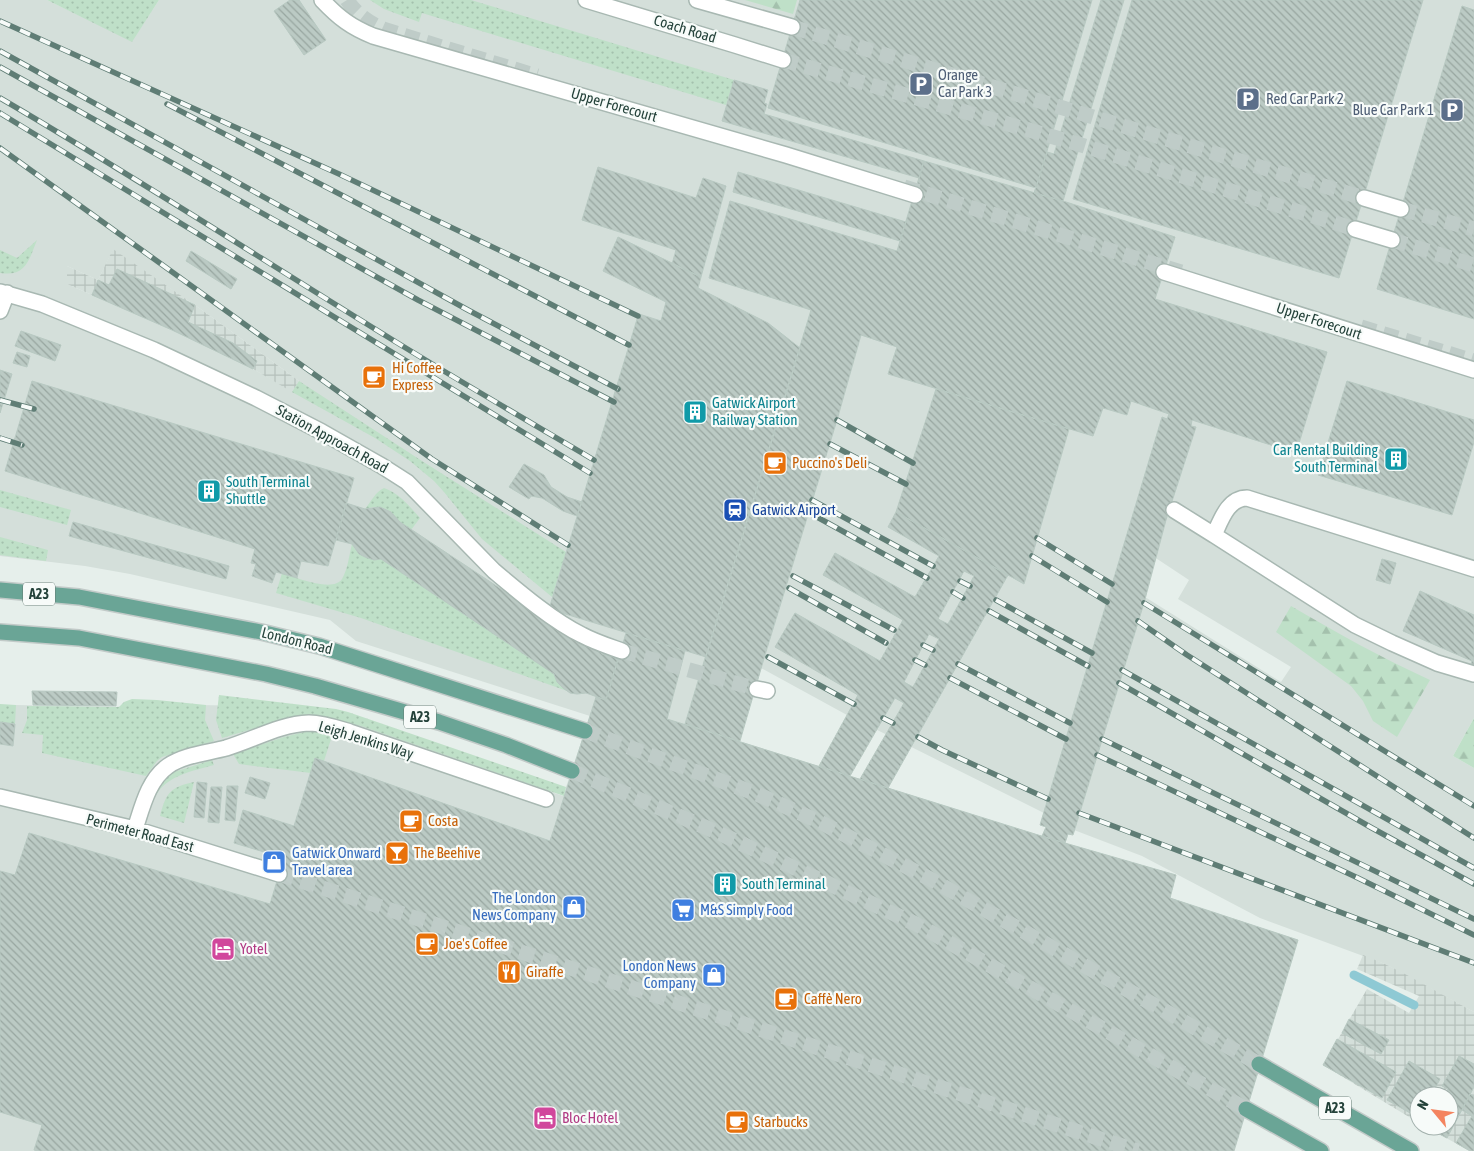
<svg xmlns="http://www.w3.org/2000/svg" width="1474" height="1151" font-family="'Asap Condensed',sans-serif">
<style>
.built{fill:#d4dfda;fill-rule:evenodd}
.industrial{fill:url(#industrial-grid)}
.grass{fill:url(#grass-dots)}
.forest{fill:url(#forest-firs)}
.lines{fill:none;stroke-linecap:round;stroke-linejoin:round}
.stream{stroke:#8ec9d4;stroke-width:9}
.building{fill:url(#building-back-hatch);stroke:#b8c9c2;fill-rule:evenodd}
.minor-tunnel{stroke:#bfccc8;stroke-width:15;stroke-dasharray:15 8;stroke-linecap:butt}
.major-tunnel{stroke:#bfccc8;stroke-width:15;stroke-dasharray:15 8;stroke-linecap:butt}
.minor-casing{stroke:#a8b8b2;stroke-width:18}
.major-casing{stroke:#c2cac8;stroke-width:18}
.minor{stroke:#fff;stroke-width:15}
.major{stroke:#6aa596;stroke-width:15}
.rail-casing{stroke:#5f7d75;stroke-width:5.5}
.rail{stroke:#f7fbf9;stroke-width:4;stroke-dasharray:11;stroke-linecap:butt}
.labels{text-anchor:middle;stroke-width:4.5;stroke-linejoin:round;paint-order:stroke}
.shield{fill:#f7fbf9;stroke:#637a73;stroke-width:1}
.shield-label{font-size:14px;font-weight:bold;fill:#24423a}
.street-label{font-size:15px;fill:#24423a;stroke:#f7fbf9}
.service-label{font-size:15px;fill:#4e5e75;stroke:#f7fbf9;text-anchor:start}
.food-label{font-size:15px;fill:#c56008;stroke:#f7fbf9;text-anchor:start}
.culture-label{font-size:15px;fill:#0d838f;stroke:#f7fbf9;text-anchor:start}
.transit-label{font-size:15px;fill:#164399;stroke:#f7fbf9;text-anchor:start}
.shop-label{font-size:15px;fill:#366cbe;stroke:#f7fbf9;text-anchor:start}
.hotel-label{font-size:15px;fill:#b23c85;stroke:#f7fbf9;text-anchor:start}
</style>
<defs>
<pattern id="industrial-grid" width="8" height="8" patternUnits="userSpaceOnUse" patternTransform="scale(1.25)"><rect width="8" height="8" fill="#d4dfda"/><path d="M0 4h8M4 0v8" fill="none" stroke="#b6c1bc"/></pattern>
<pattern id="grass-dots" width="8" height="8" patternUnits="userSpaceOnUse" patternTransform="scale(1.25)"><rect width="8" height="8" fill="#bfe0c8"/><path d="M2 2h.1M6 6h.1" fill="none" stroke="#a4c1ad" stroke-width="1.8" stroke-linecap="round"/></pattern>
<pattern id="forest-firs" width="22" height="20" patternUnits="userSpaceOnUse" patternTransform="scale(1.25)"><rect width="22" height="20" fill="#bfe0c8"/><path d="M5 1l3.5 6h-7zM16 11l3.5 6h-7z" fill="#a4c1ad"/></pattern>
<pattern id="building-back-hatch" width="6" height="6" patternUnits="userSpaceOnUse" patternTransform="scale(1.25)"><rect width="6" height="6" fill="#bbcac4"/><path d="M-1 5l2 2M0 0l6 6M5-1l2 2" fill="none" stroke="#98a6a0"/></pattern>
</defs>
<rect width="100%" height="100%" fill="#e6efeb"/>
<path class="built" d="M0,0H47L132,41L159,0H1474V718L1453,756L1474,768V1012L1385,964L1260,918L1142,856L1074,830L1145,597L1281,682L1291,667L1178,599L1189,580L1127,539L1119,559L1044,813L847,715L761,668L843,396L793,363L639,314L549,609L706,657L685,724L1051,839L1176,875L1170,898L1298,940L1233,1151H0V713L16,705L115,707L140,704L310,707L563,796L590,716L356,641L330,620L130,574L85,566L0,556ZM113,250L202,310L299,381L292,391L253,369L172,330L67,284V266L98,280Z"/>
<path class="industrial" d="M113,249L202,310L299,381L292,392L253,369L172,330L67,284V266L98,280Z
M1363,955L1385,964L1407,975L1474,1012V1151H1470L1424,1126H1449V1096H1419V1123L1323,1065L1367,989L1409,1013L1419,996L1357,969Z"/>
<path class="grass" d="M47,0H159L132,42Z
M370,0H471L734,80L726,105L422,13L419,22L384,9Z
M37,240C29,260 26,277 0,273V250L17,258Z
M299,381L422,461L566,552L552,597L482,539L444,492L434,481L410,461L375,438L292,392Z
M384,488C399,493 410,507 420,518L411,530L400,522L391,512L383,508L374,507L365,509C371,502 375,492 384,488Z
M0,490L71,510L67,525L0,507Z
M0,537L48,550L46,561L0,555Z
M352,544C358,556 368,560 381,559L554,674C557,683 562,688 570,692L361,618L276,593L282,573C295,577 333,593 342,579C348,569 349,555 352,544Z
M219,695L336,709L348,712L566,787L564,796L361,726L327,718L296,716L222,738L216,720Z
M132,699L157,700L206,705L205,720L214,741L162,757L157,761L146,776L42,753L43,735L22,733L27,720V706L115,707H119L124,702Z
M0,704L16,705L15,724L0,722Z
M312,730L333,733L324,761L315,758L311,773L239,764L233,754L284,737Z
M212,760L214,765C193,771 168,775 156,795L154,794L163,780L174,772Z
M194,782L184,823L160,816C166,793 170,787 194,782Z"/>
<path class="forest" d="M745,0H797L793,14Z
M1291,606C1337,633 1382,658 1430,680L1397,737L1373,721L1363,701L1351,686L1276,632Z
M1474,718V768L1453,756Z"/>
<g class="lines">
<path class="stream" d="M1354,975L1414,1005"/>
</g>
<path class="building" d="M290,0H299L326,40L304,55L274,11Z
M800,0H1092L1036,188L768,108Z
M1101,0H1124L1063,201L1034,193L1047,152L1054,154Z
M1132,0H1423L1339,278L1073,199Z
M1462,6L1474,10V319L1377,289Z
M734,80L768,90L764,103L767,104L764,114L924,161L919,178L722,121Z
M924,161L1063,201L1175,237L1155,299L1327,352L1296,453L1192,420L1191,426L1196,427L1166,520L1144,603L1073,835L1068,834L1065,843L1042,836L1046,827L1040,825L1162,417L1167,419L1169,414L1131,401L1127,415L1103,408L1093,436L888,374L897,347L861,335L837,420L765,655L740,741L685,724L811,310L709,278L730,201L897,251Z
M598,167L696,198L703,178L726,186L701,277L672,264L676,250L582,220Z
M738,172L906,222L900,241L733,192Z
M618,237L701,277L698,288L768,323L800,348L706,657L549,609L638,316L639,314L661,321L666,302L603,271Z
M191,251L237,279L231,289L186,261Z
M117,269L195,305L188,322L233,343L257,361L253,369L172,330L92,295L98,280L109,285Z
M21,331L61,345L55,361L15,346Z
M17,352L30,356L27,367L13,363Z
M0,370L12,374L0,413Z
M32,381L354,478L328,566L301,561L297,578L276,572L272,583L252,576L256,564L251,563L255,549L5,471Z
M1347,381L1474,420V442L1452,515L1318,475Z
M936,389L1069,429L1024,584L896,512Z
M524,464L544,475L551,487L567,497L582,502L577,516L563,511L542,498L531,496L529,499L509,487Z
M346,503L365,509L380,507L391,512L400,522L581,642L598,649L602,654L618,658L606,700L586,693L577,694L570,693L563,688L557,682L554,674L381,559L374,560L365,557L359,554L352,544L336,540Z
M896,512L1008,575L888,788L860,779L904,703L895,698L850,776L819,766L858,695L775,647L795,613L880,661L903,620L823,575L835,553L915,597L939,556L888,527ZM964,571L974,576L948,624L938,619ZM929,634L939,639L913,687L904,682Z
M73,522L229,566L226,579L69,536Z
M1382,559L1396,563L1390,584L1376,580Z
M1420,591L1474,615V668L1470,667L1472,661L1403,631Z
M626,633L685,651L667,719L1051,839L1176,875L1170,898L1298,940L1234,1151H38L34,1150L42,1125L0,1112V871L15,875L29,833L270,904L284,858L234,843L243,810L294,826L315,758L550,841L596,697L606,700Z
M32,691L117,692L116,706L33,705Z
M0,722L15,724L13,746L0,744Z
M250,777L270,783L265,799L245,793Z
M197,782L207,783L204,818L194,817Z
M227,786H238L235,821L225,820Z
M211,787H222L219,823L208,822Z
M1349,1019L1389,1040L1381,1054L1342,1033Z
M1337,1039L1396,1072L1382,1098L1323,1065Z
M1459,1056L1474,1064V1087L1447,1138L1424,1126H1449V1096H1445L1448,1089L1442,1086Z
M1409,1061L1440,1079L1431,1096H1419V1118L1387,1100Z
M1470,1094L1474,1096V1151H1470L1456,1143L1472,1116L1462,1110Z"/>
<g class="lines">
<path class="minor-tunnel" d="M347,0C356,14 368,22 383,29L537,76
M792,27L1364,198
M783,60L1078,144L1355,229
M904,187L1181,272
M1401,209L1474,229
M1392,240L1474,265
M1361,327L1474,361
M622,651L757,689
M279,874L1138,1151"/>
<path class="major-tunnel" d="M585,731L757,794L820,822L934,881L1259,1064
M572,771L712,830L916,924L1246,1109"/>
<g class="minor-casing">
<path id="minor" d="M322,0C339,18 351,27 373,36L786,155L915,195
M586,0L735,45L783,60
M697,0L792,27
M1364,198L1401,209
M1355,229L1392,240
M1164,272L1474,370
M0,292L42,304L154,350L256,398L322,432L382,466L407,482L494,571C519,592 553,621 582,635C595,642 608,646 622,651
M0,311L7,293
M1174,510L1214,535
M1474,569L1247,498C1228,498 1221,520 1214,535L1355,625L1392,643L1437,663L1474,674
M757,689L767,691
M0,797L135,829L279,874
M135,829C142,808 148,780 168,766C184,755 207,753 226,748C253,740 280,724 309,723C323,723 337,728 350,732L546,799"/>
</g>
<g class="major-casing">
<path id="major" d="M0,590L79,597L261,632L319,646L585,731
M0,632L79,638L266,674L315,686L439,722L506,745L572,771
M1259,1064L1411,1151
M1246,1109L1321,1151"/>
</g>
<use href="#minor" class="minor"/>
<use href="#major" class="major"/>
<g class="rail-casing">
<path id="rail" d="M0,21L339,174L638,316
M0,51L468,310L618,389
M0,67L418,300L614,402
M0,98C134,176 264,261 396,342C461,382 528,421 594,460
M167,104L629,345
M0,113L590,473
M0,148L432,459L568,545
M0,400L34,409
M837,420L913,463
M0,438L22,445
M830,444L906,484
M812,500L933,566
M808,512L927,578
M1037,538L1112,584
M1032,556L1107,602
M793,576L894,630
M960,581L970,586
M789,588L886,643
M953,592L963,598
M996,600L1092,653
M1144,603L1474,806
M989,611L1088,666
M1138,621L1187,655L1474,838
M923,645L933,650
M768,657L854,704
M915,660L925,665
M958,664L1070,723
M1122,670L1474,868
M950,678L1066,739
M1119,683L1372,828L1474,884
M883,718L893,723
M918,737L942,750L1048,799
M1102,739L1474,919
M1097,755L1358,878L1474,935
M1079,813L1474,963"/>
</g>
<use href="#rail" class="rail"/>
</g>
<defs>
<g id="parking-square" transform="scale(1.25)"><rect x="-9" y="-9" width="18" height="18" rx="4" fill="#5c6f8a" stroke="#f7fbf9"/><path d="M-3.5-5.5H1a3.5 3.5 0 0 1 0 7H-1V5.5H-3.5ZM-1-3.4V-.6H.8a1.4 1.4 0 0 0 0-2.8Z" fill="#fff"/></g>
<g id="cafe-square" transform="scale(1.25)"><rect x="-9" y="-9" width="18" height="18" rx="4" fill="#e8710a" stroke="#f7fbf9"/><path d="M-5.5-4.5H6V0H3Q3 3.5 0 3.5H-2.5Q-5.5 3.5-5.5 0ZM3-3.2v2h1.7v-2ZM-6 4.5H4V6H-6Z" fill="#fff"/></g>
<g id="building-square" transform="scale(1.25)"><rect x="-9" y="-9" width="18" height="18" rx="4" fill="#0f9aa8" stroke="#f7fbf9"/><path d="M-4-6H4V6H1V3H-1V6H-4ZM-2.5-4.3h1.7v1.8h-1.7ZM.8-4.3h1.7v1.8H.8ZM-2.5-1h1.7V.8h-1.7ZM.8-1h1.7V.8H.8Z" fill="#fff"/></g>
<g id="station-square" transform="scale(1.25)"><rect x="-9" y="-9" width="18" height="18" rx="4" fill="#1a4fb4" stroke="#f7fbf9"/><path d="M-3-6H3Q5-6 5-4V2Q5 4 3 4L4.5 6H3L1.5 4h-3L-3 6H-4.5L-3 4Q-5 4-5 2V-4Q-5-6-3-6ZM-3.5-4v3h7v-3ZM-3.5 1v1.5H-2V1ZM2 1v1.5H3.5V1Z" fill="#fff"/></g>
<g id="bar-square" transform="scale(1.25)"><rect x="-9" y="-9" width="18" height="18" rx="4" fill="#e8710a" stroke="#f7fbf9"/><path d="M-6-5H6L.8 .8V4.5H3.5V6h-7V4.5H-.8V.8Z" fill="#fff"/></g>
<g id="shop-square" transform="scale(1.25)"><rect x="-9" y="-9" width="18" height="18" rx="4" fill="#3f7fe0" stroke="#f7fbf9"/><path d="M-5-2.5h2.3a2.7 3.5 0 0 1 5.4 0H5L5.5 6h-11ZM-1.5-2.5h3a1.5 2.3 0 0 0-3 0Z" fill="#fff"/></g>
<g id="supermarket-square" transform="scale(1.25)"><rect x="-9" y="-9" width="18" height="18" rx="4" fill="#3f7fe0" stroke="#f7fbf9"/><path d="M-6-5.5h2.5l.6 2H6L4.5 2H-2.5L-4.4-4H-6ZM-1.5 3.2a1.3 1.3 0 1 0 .1 0ZM3 3.2a1.3 1.3 0 1 0 .1 0Z" fill="#fff"/></g>
<g id="hotel-square" transform="scale(1.25)"><rect x="-9" y="-9" width="18" height="18" rx="4" fill="#d1479c" stroke="#f7fbf9"/><path d="M-6-4.5h1.5V1H6V5H4.5V3h-9V5H-6ZM-4 0a1.8 1.8 0 1 1 3.6 0ZM.5 0V-2.5h3Q6-2.5 6 0Z" fill="#fff"/></g>
<g id="restaurant-square" transform="scale(1.25)"><rect x="-9" y="-9" width="18" height="18" rx="4" fill="#e8710a" stroke="#f7fbf9"/><path d="M-5-6h1v4h1v-4h1v4h1v-4h1v5L-1.5 .5V6h-2V.5L-5-1ZM5-6V6H3V1.5H1.5Q1.5-4 5-6Z" fill="#fff"/></g>
</defs>
<g fill-rule="evenodd">
<use href="#parking-square" x="921" y="84"/>
<use href="#parking-square" x="1248" y="99"/>
<use href="#parking-square" x="1452" y="110"/>
<use href="#cafe-square" x="374" y="377"/>
<use href="#building-square" x="695" y="412"/>
<use href="#building-square" x="1396" y="459"/>
<use href="#cafe-square" x="775" y="463"/>
<use href="#building-square" x="209" y="491"/>
<use href="#station-square" x="735" y="510"/>
<use href="#cafe-square" x="411" y="821"/>
<use href="#bar-square" x="397" y="853"/>
<use href="#shop-square" x="274" y="862"/>
<use href="#building-square" x="725" y="884"/>
<use href="#shop-square" x="574" y="907"/>
<use href="#supermarket-square" x="683" y="910"/>
<use href="#cafe-square" x="427" y="944"/>
<use href="#hotel-square" x="223" y="949"/>
<use href="#restaurant-square" x="509" y="972"/>
<use href="#shop-square" x="714" y="975"/>
<use href="#cafe-square" x="786" y="999"/>
<use href="#hotel-square" x="545" y="1118"/>
<use href="#cafe-square" x="737" y="1122"/>
</g>
<g class="labels">
<g class="shield">
<rect x="23" y="582.5" width="32" height="23" rx="4"/>
<rect x="404" y="705.5" width="32" height="23" rx="4"/>
<rect x="1319" y="1096.5" width="32" height="23" rx="4"/>
</g>
<g class="shield-label">
<text x="39" y="599">A23</text>
<text x="420" y="722">A23</text>
<text x="1335" y="1113">A23</text>
</g>
<g class="street-label">
<text transform="translate(685 29) rotate(17)" y="5">Coach Road</text>
<text transform="translate(614 105) rotate(16)" y="5">Upper Forecourt</text>
<text transform="translate(1319 321) rotate(18)" y="5">Upper Forecourt</text>
<text transform="translate(332 439) rotate(29)" y="5">Station Approach Road</text>
<text transform="translate(297 641) rotate(14)" y="5">London Road</text>
<text transform="translate(366 740) rotate(17)" y="5">Leigh Jenkins Way</text>
<text transform="translate(140 833) rotate(15)" y="5">Perimeter Road East</text>
</g>
<g class="service-label">
<text x="938" y="80">Orange<tspan x="938" dy="17">Car Park 3</tspan></text>
<text x="1266" y="104">Red Car Park 2</text>
<text x="1434" y="115" text-anchor="end">Blue Car Park 1</text>
</g>
<g class="food-label">
<text x="392" y="373">Hi Coffee<tspan x="392" dy="17">Express</tspan></text>
<text x="792" y="468">Puccino's Deli</text>
<text x="428" y="826">Costa</text>
<text x="414" y="858">The Beehive</text>
<text x="444" y="949">Joe's Coffee</text>
<text x="526" y="977">Giraffe</text>
<text x="804" y="1004">Caffè Nero</text>
<text x="754" y="1127">Starbucks</text>
</g>
<g class="culture-label">
<text x="712" y="408">Gatwick Airport<tspan x="712" dy="17">Railway Station</tspan></text>
<text x="1378" y="455" text-anchor="end">Car Rental Building<tspan x="1378" dy="17">South Terminal</tspan></text>
<text x="226" y="487">South Terminal<tspan x="226" dy="17">Shuttle</tspan></text>
<text x="742" y="889">South Terminal</text>
</g>
<g class="transit-label">
<text x="752" y="515">Gatwick Airport</text>
</g>
<g class="shop-label">
<text x="292" y="858">Gatwick Onward<tspan x="292" dy="17">Travel area</tspan></text>
<text x="556" y="903" text-anchor="end">The London<tspan x="556" dy="17">News Company</tspan></text>
<text x="700" y="915">M&amp;S Simply Food</text>
<text x="696" y="971" text-anchor="end">London News<tspan x="696" dy="17">Company</tspan></text>
</g>
<g class="hotel-label">
<text x="240" y="954">Yotel</text>
<text x="562" y="1123">Bloc Hotel</text>
</g>
</g>
<g transform="translate(1434 1111) rotate(299)"><circle r="24" fill="#f7fbf9" stroke="#a3b1ad"/>
<path d="M0-4L9 19L0 12L-9 19Z" fill="#f4845f"/>
<text y="-8" font-size="14" font-weight="bold" text-anchor="middle" fill="#24423a">N</text>
</g>
</svg>
